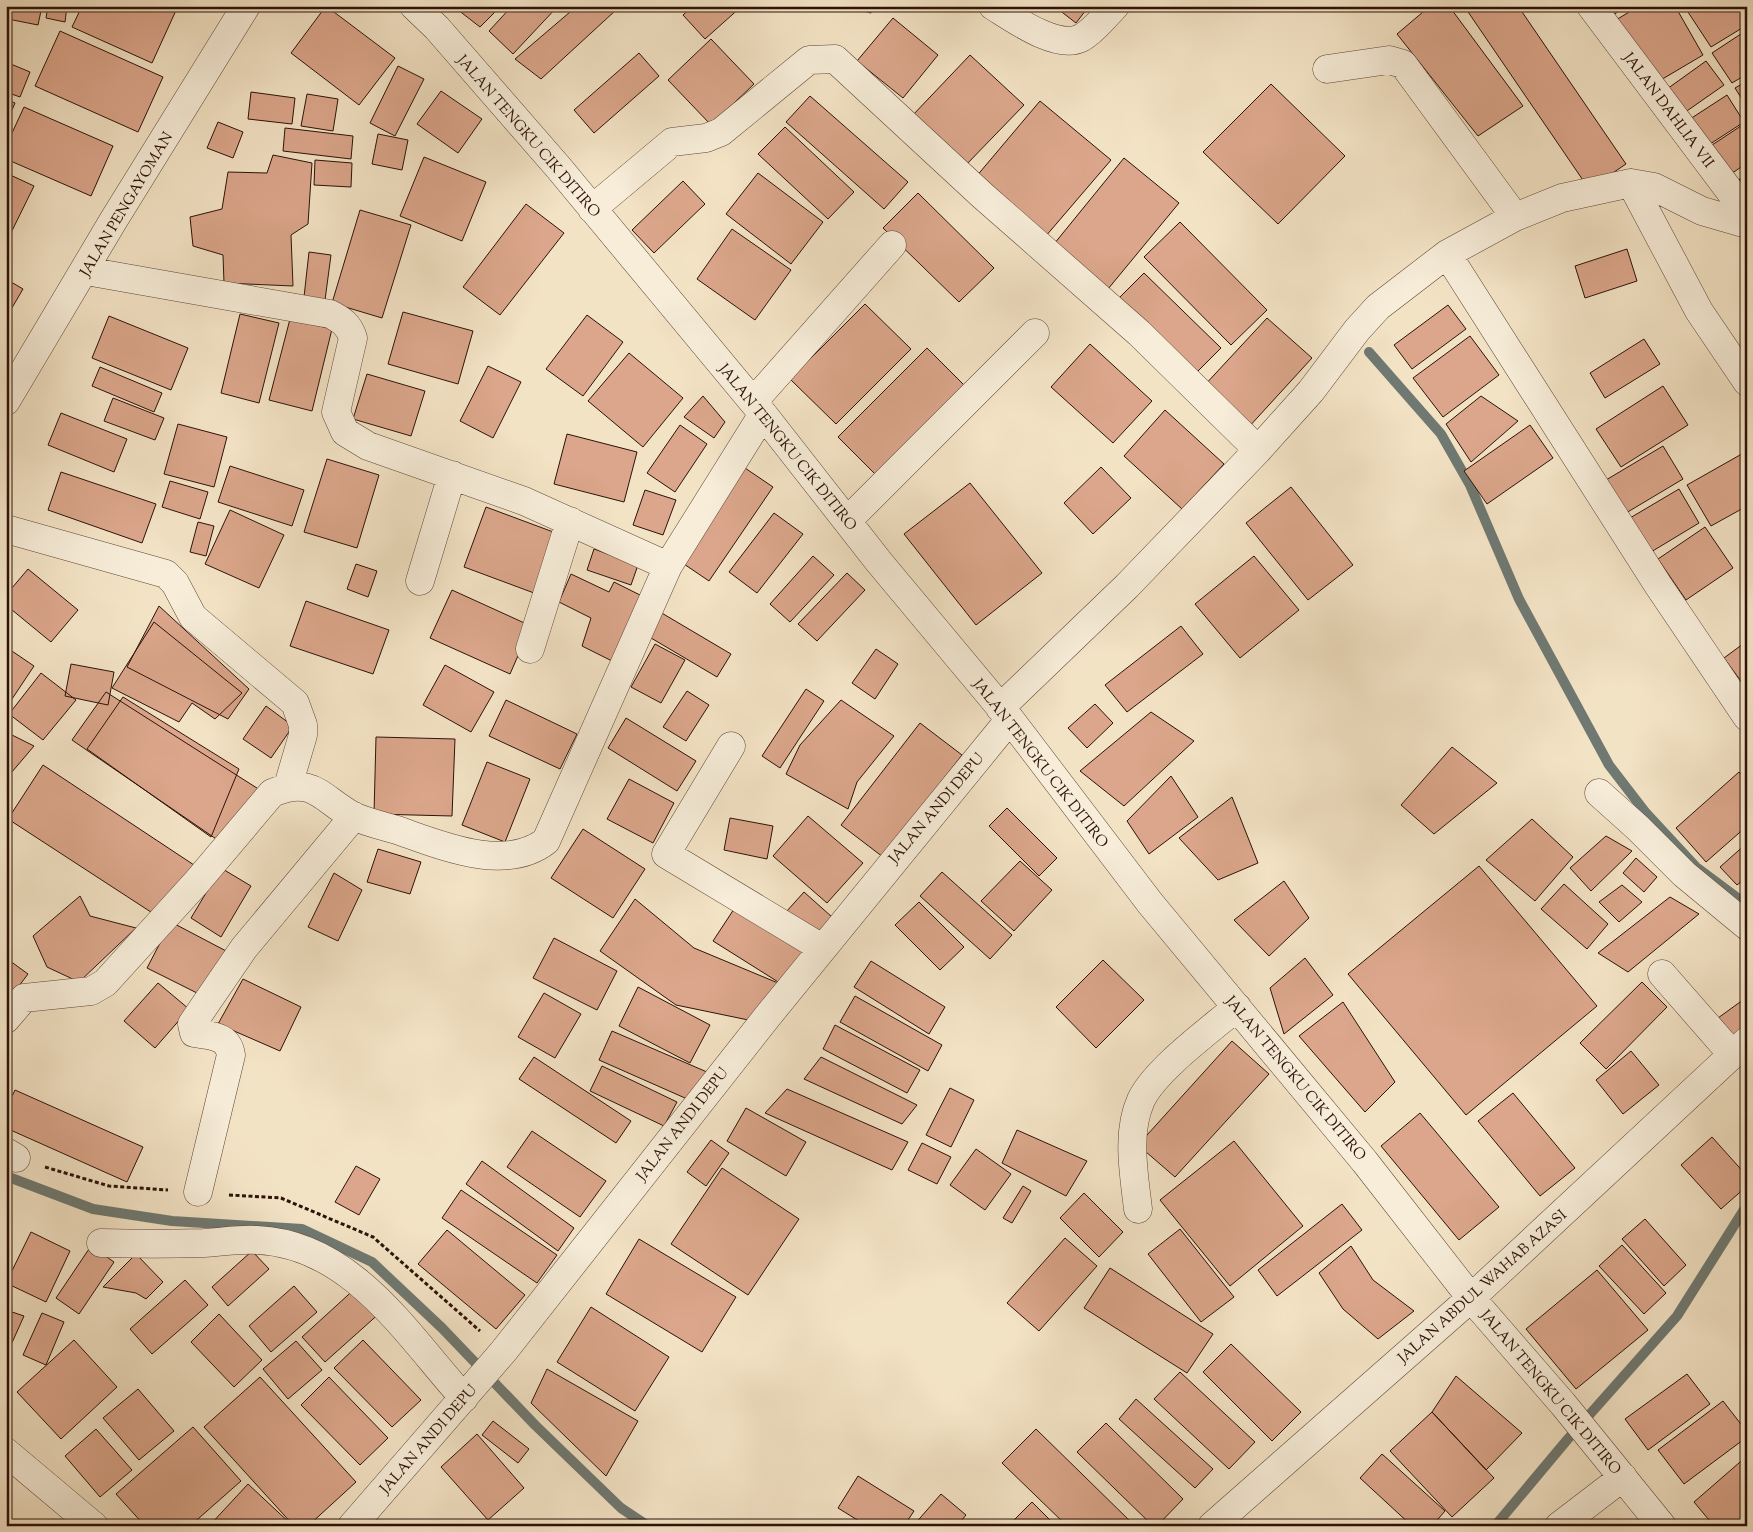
<svg xmlns="http://www.w3.org/2000/svg" width="1753" height="1532" font-family="'Sorts Mill Goudy',serif">
<style>
.lines{fill:none;stroke-linecap:round;stroke-linejoin:round}
.stream{stroke:#6f7972;stroke-width:10}
.building{fill:#dba68b;stroke:#2c1208}
.minor-casing{stroke:#5e4637;stroke-width:29}
.path{stroke:#2c1208;stroke-width:3;stroke-dasharray:4 2.5;stroke-linecap:butt}
.minor{stroke:#f7edd9;stroke-width:28}
.labels{text-anchor:middle;stroke-width:4;stroke-linejoin:round;paint-order:stroke}
.street-label{font-size:15px;fill:#2c1208;stroke:#f7edd9}
</style>
<rect width="100%" height="100%" fill="#f3e3c5"/>
<filter id="stains"><feTurbulence type="fractalNoise" baseFrequency=".004" numOctaves="4"/><feColorMatrix values="0 0 0 0 .2 0 0 0 0 .09 0 0 0 0 .02 0 0 0 .5 -.17"/></filter>
<radialGradient id="worn" r=".72"><stop offset=".6" stop-color="#630" stop-opacity="0"/><stop offset="1" stop-color="#630" stop-opacity=".3"/></radialGradient>
<g class="lines">
<path class="stream" d="M1369,352L1441,434L1470,485L1519,599L1609,765L1646,813L1696,867L1747,905
M6,1176L93,1209L172,1221L302,1229L372,1262L442,1328L535,1425L621,1508L648,1526
M1495,1526L1567,1440L1677,1316L1747,1205"/>
</g>
<path class="building" d="M11,6H42L38,25L8,19Z
M48,6H67L65,22L46,18Z
M82,6H178L152,63L72,27Z
M326,6L395,58L359,105L291,53Z
M453,6H501L480,27Z
M512,6H558L513,54L489,31Z
M577,6H611L616,10L541,79L515,59Z
M693,6H742L705,39L683,15Z
M844,6H873L871,13Z
M1054,6H1089L1076,23Z
M1430,6H1449L1523,106L1478,136L1397,34Z
M1464,6H1518L1626,164L1589,189Z
M1601,6H1626L1609,18Z
M1639,6H1675L1703,55L1654,84L1616,20Z
M1684,6H1747V25L1711,47Z
M893,18L938,55L903,98L857,61Z
M1747,30V74L1732,83L1712,53Z
M60,31L163,77L138,132L35,86Z
M711,39L754,84L711,125L668,80Z
M639,53L659,76L594,133L574,110Z
M970,55L1024,105L964,167L911,117Z
M1706,61L1724,85L1684,113L1667,89Z
M6,62L30,72L20,97L6,92Z
M398,66L424,79L395,136L370,123Z
M1747,81V107L1735,88Z
M1271,84L1345,156L1278,224L1203,152Z
M441,91L482,119L458,153L417,124Z
M251,92L295,98L292,124L248,119Z
M307,94L338,99L333,131L301,126Z
M1727,95L1744,122L1704,148L1687,121Z
M810,96L908,182L884,209L786,122Z
M6,99L15,103L6,124Z
M1040,101L1111,160L1045,237L975,178Z
M24,107L113,146L91,196L6,159V146Z
M218,122L243,132L233,158L207,148Z
M1747,122V163L1725,178L1706,149Z
M785,127L854,192L828,219L758,154Z
M285,128L353,136L351,159L283,151Z
M378,134L408,140L402,170L372,164Z
M273,155L312,163L308,224L291,235L293,286L224,283L223,255L193,246L190,217L222,209L228,172L267,173Z
M424,157L486,182L462,241L400,216Z
M1124,158L1179,203L1108,289L1054,244Z
M315,160L352,163L351,187L314,185Z
M6,173L34,186L6,243Z
M758,173L823,222L791,264L726,214Z
M1747,175V196L1737,181Z
M683,181L705,204L654,253L632,230Z
M918,193L994,268L959,302L883,228Z
M526,204L564,233L500,315L463,287Z
M360,210L411,225L382,318L332,303Z
M1180,222L1267,310L1231,345L1144,257Z
M732,229L791,270L755,320L697,279Z
M1627,249L1637,281L1585,298L1575,266Z
M309,252L331,255L325,300L304,297Z
M1144,273L1221,348L1191,378L1114,303Z
M6,279L23,289L6,318Z
M865,304L911,349L836,424L790,379Z
M1448,305L1466,329L1412,369L1394,345Z
M403,312L473,331L458,384L388,364Z
M240,314L279,323L259,403L221,393Z
M587,315L623,342L583,396L546,369Z
M109,316L188,348L171,390L92,358Z
M1267,318L1312,358L1247,429L1202,388Z
M290,319L332,329L312,411L269,400Z
M1470,336L1499,375L1443,417L1413,378Z
M1644,339L1660,364L1605,398L1590,373Z
M1090,344L1152,401L1113,443L1051,387Z
M927,348L965,386L876,475L838,437Z
M629,353L683,398L643,447L588,401Z
M488,366L521,382L493,438L460,421Z
M100,367L162,393L154,412L92,386Z
M367,374L425,391L411,436L353,419Z
M1663,386L1688,425L1621,467L1596,429Z
M703,396L725,422L714,438L684,417Z
M1481,396L1518,421L1471,462L1446,424Z
M113,398L164,418L155,440L104,421Z
M1165,410L1224,464L1182,509L1124,456Z
M61,413L127,439L114,472L48,445Z
M178,424L227,437L214,487L164,474Z
M680,425L707,444L675,492L647,473Z
M1530,425L1553,458L1487,504L1464,471Z
M567,434L637,452L624,502L554,484Z
M1663,446L1683,479L1626,513L1606,480Z
M1747,451V506L1711,526L1687,485Z
M327,459L379,475L357,548L304,532Z
M230,466L304,490L292,526L218,502Z
M1101,467L1131,498L1093,534L1064,503Z
M745,468L773,487L709,581L681,562Z
M61,472L156,504L142,543L48,510Z
M170,481L208,492L200,519L162,507Z
M970,483L1042,573L976,625L904,534Z
M1291,487L1353,565L1308,600L1246,523Z
M1679,489L1699,523L1651,552L1630,518Z
M645,490L676,500L663,535L633,525Z
M486,507L556,533L534,593L464,567Z
M230,510L284,535L259,588L205,564Z
M774,513L803,534L757,593L729,572Z
M198,522L214,526L206,556L190,552Z
M1705,527L1733,568L1686,600L1658,559Z
M594,549L638,565L631,585L587,570Z
M813,556L834,575L790,622L770,604Z
M1254,556L1299,610L1240,658L1195,604Z
M356,564L377,571L368,597L347,589Z
M28,569L78,610L51,642L6,605V595Z
M847,573L865,590L817,641L798,624Z
M571,574L609,592L614,582L644,597L612,661L582,646L591,618L559,602Z
M452,590L531,626L510,674L430,638Z
M306,601L389,630L373,674L290,646Z
M159,606L249,689L228,719L127,667Z
M660,612L731,654L717,677L646,635Z
M154,622L242,693L215,719L192,703L179,722L112,688Z
M1181,626L1203,654L1127,712L1105,685Z
M1747,641V688H1746L1724,658Z
M655,644L685,660L661,703L631,687Z
M6,647L34,666L8,705L6,703Z
M876,649L898,664L875,699L852,683Z
M71,664L114,672L108,705L65,696Z
M445,665L494,692L471,732L423,705Z
M41,673L76,700L43,740L9,714Z
M806,689L824,701L780,768L762,756Z
M687,691L709,705L686,741L663,727Z
M106,692L260,790L222,843L72,740Z
M123,697L239,769L211,837L87,749Z
M506,700L577,734L560,769L489,736Z
M841,700L894,736L857,782L848,809L786,774L800,745Z
M1095,704L1113,723L1087,748L1068,728Z
M266,706L293,726L271,758L243,739Z
M1151,712L1194,741L1124,806L1080,771Z
M626,718L696,761L677,791L608,748Z
M920,723L962,755L883,857L841,825Z
M6,732L34,746L6,779Z
M376,737L455,739L452,816L374,814Z
M1452,747L1497,783L1434,834L1401,805Z
M487,762L530,779L505,842L462,825Z
M43,765L194,865L157,916L8,819Z
M1739,772L1747,780V826L1706,862L1676,828Z
M1171,776L1198,817L1149,854L1127,821Z
M629,779L674,803L653,843L607,819Z
M1232,797L1258,863L1218,880L1179,838Z
M1007,808L1057,858L1039,876L989,826Z
M808,816L863,863L827,903L773,856Z
M730,818L773,826L767,859L724,850Z
M1532,819L1573,857L1535,901L1486,860Z
M583,829L645,869L613,918L551,878Z
M1606,836L1632,851L1591,891L1570,868Z
M1747,843V877L1737,885L1720,867Z
M378,849L421,862L410,894L367,882Z
M1636,858L1657,877L1644,892L1623,873Z
M1020,861L1052,890L1014,931L981,901Z
M1479,866L1597,1006L1466,1115L1348,974Z
M221,868L251,886L221,937L191,918Z
M942,872L1012,935L990,959L920,896Z
M334,873L362,890L338,941L308,927Z
M1284,881L1309,918L1269,956L1234,920Z
M1564,884L1608,924L1587,949L1541,909Z
M1622,885L1642,902L1619,922L1599,902Z
M804,892L832,917L815,937L786,912Z
M80,896L90,916L136,928L79,982L47,967L33,936Z
M1670,897L1699,914L1628,972L1598,953Z
M635,899L694,948L778,983L758,1022L676,1005L600,951Z
M919,902L964,947L940,970L895,925Z
M736,906L806,950L783,985L713,941Z
M171,922L228,952L203,996L147,968Z
M554,938L617,971L597,1010L533,978Z
M6,958L28,974L6,1003Z
M1305,958L1333,995L1284,1034L1270,988Z
M1103,960L1144,1000L1096,1048L1056,1007Z
M871,961L945,1007L929,1034L854,987Z
M243,979L301,1007L280,1051L218,1024Z
M1642,982L1667,1007L1606,1069L1580,1043Z
M158,983L189,1009L155,1048L124,1021Z
M638,987L710,1025L690,1063L619,1026Z
M544,993L581,1014L555,1058L518,1037Z
M855,996L942,1045L928,1071L840,1022Z
M1747,997V1034L1736,1042L1718,1018Z
M1343,1002L1395,1082L1365,1112L1299,1036Z
M835,1025L920,1070L907,1093L823,1049Z
M612,1031L707,1072L694,1102L599,1060Z
M1232,1041L1269,1074L1175,1177L1138,1145Z
M1631,1051L1659,1085L1623,1114L1596,1080Z
M534,1057L631,1121L616,1143L519,1079Z
M821,1057L917,1105L902,1124L804,1079Z
M602,1066L677,1102L664,1126L590,1091Z
M950,1088L974,1100L951,1147L926,1135Z
M787,1089L908,1142L892,1170L765,1113Z
M15,1090L143,1147L127,1182L6,1128V1109Z
M1513,1093L1575,1168L1540,1196L1478,1121Z
M746,1108L806,1142L786,1176L727,1141Z
M1420,1113L1499,1207L1459,1240L1381,1146Z
M1017,1130L1087,1161L1066,1196L1002,1163Z
M532,1131L606,1181L580,1217L507,1167Z
M1712,1137L1747,1176V1186L1721,1209L1681,1165Z
M711,1140L729,1153L706,1186L687,1172Z
M1234,1141L1303,1226L1230,1286L1160,1200Z
M922,1143L951,1157L937,1184L908,1170Z
M976,1149L1011,1174L985,1210L950,1185Z
M482,1161L574,1228L558,1251L466,1184Z
M356,1166L380,1179L359,1215L335,1202Z
M722,1168L799,1219L748,1295L671,1244Z
M1023,1186L1031,1191L1012,1223L1003,1218Z
M461,1190L557,1255L537,1283L442,1218Z
M1084,1193L1123,1232L1099,1257L1060,1218Z
M1342,1204L1362,1230L1277,1296L1258,1270Z
M1645,1219L1686,1265L1664,1286L1622,1239Z
M1180,1229L1234,1297L1201,1322L1148,1254Z
M447,1230L525,1295L496,1329L418,1264Z
M31,1232L70,1251L46,1302L6,1283Z
M1065,1238L1097,1266L1039,1331L1007,1303Z
M639,1239L736,1297L702,1352L606,1294Z
M1622,1245L1666,1293L1644,1314L1599,1266Z
M91,1246L114,1262L79,1314L56,1298Z
M1351,1246L1373,1280L1414,1311L1378,1339L1343,1309L1319,1273Z
M252,1251L269,1269L228,1306L212,1287Z
M136,1254L163,1282L146,1299L136,1293L103,1287Z
M1110,1268L1213,1334L1187,1373L1084,1308Z
M1597,1270L1648,1330L1576,1389L1526,1329Z
M185,1280L208,1305L152,1354L130,1329Z
M359,1285L382,1311L325,1362L302,1337Z
M294,1286L317,1312L271,1352L249,1326Z
M591,1307L669,1357L635,1411L557,1362Z
M6,1310L24,1316L6,1356Z
M42,1313L64,1322L46,1365L23,1355Z
M219,1314L262,1360L234,1387L191,1342Z
M74,1340L117,1387L61,1439L17,1392Z
M363,1340L421,1400L392,1427L334,1368Z
M296,1341L322,1370L288,1399L263,1369Z
M1231,1344L1301,1412L1272,1441L1203,1372Z
M547,1369L638,1421L606,1476L531,1403Z
M1180,1372L1255,1442L1229,1469L1154,1399Z
M1687,1374L1710,1404L1648,1450L1625,1419Z
M1456,1376L1522,1433L1486,1470L1432,1412Z
M260,1377L356,1482L308,1526H294L204,1427Z
M329,1377L388,1438L360,1465L301,1405Z
M138,1389L174,1431L139,1460L103,1418Z
M1136,1399L1213,1469L1195,1488L1119,1419Z
M1723,1401L1747,1432V1437L1684,1484L1658,1450Z
M1432,1412L1494,1478L1452,1517L1390,1451Z
M493,1421L529,1449L518,1463L482,1435Z
M1106,1423L1183,1499L1157,1526H1153L1077,1452Z
M193,1427L241,1481L190,1526H145L116,1494Z
M96,1429L132,1470L100,1497L65,1456Z
M1036,1429L1131,1522L1127,1526H1067L1002,1463Z
M477,1434L524,1488L488,1520L441,1467Z
M1382,1454L1445,1511L1432,1526H1412L1360,1478Z
M1747,1456V1526H1714L1694,1502Z
M858,1476L914,1511L904,1526H867L838,1508Z
M248,1484L293,1526H209Z
M941,1494L966,1515L957,1526H913Z
M1032,1502L1056,1526H1008Z"/>
<g class="lines">
<g class="minor-casing">
<path id="minor" d="M414,6L437,28L558,167L763,414L879,562L1010,719L1150,903L1365,1162L1471,1298L1563,1404L1662,1526
M993,6C1014,19 1057,50 1081,38C1094,31 1105,16 1115,6
M1591,6L1747,214
M1327,69L1389,60L1403,64L1515,217
M1631,183L1699,311L1747,382
M592,209L672,142L706,138L721,132L809,60L835,59L983,196L1139,333L1258,450
M1447,254L1658,585L1747,717
M86,271L330,314C342,320 349,325 353,338L336,412L345,432L368,446L524,501L668,566
M6,401L113,221L246,6
M753,402L892,245
M847,521L1035,333
M6,529L166,574L175,583L193,617L295,703L303,725V735L288,786
M420,581L452,475
M530,649L570,521
M1000,708L1127,586L1258,450L1311,391L1357,330L1378,307L1447,254L1515,217L1562,198L1631,183L1654,187L1702,211L1747,224
M731,746L666,854L822,948
M1599,793L1638,828L1684,874L1747,926
M1662,974L1732,1054
M6,1019L24,998L91,991L105,983L196,883L272,793C314,776 319,797 353,816C366,822 383,826 397,830C440,845 505,873 546,841L668,566L763,414
M6,1152L16,1158
M198,1192L231,1055C228,1035 211,1036 194,1033L192,1024L244,948L354,816
M1138,1209C1134,1174 1126,1133 1141,1100C1155,1070 1210,1030 1237,1007
M101,1243C136,1244 170,1244 204,1243C221,1242 239,1239 257,1240C352,1244 407,1335 464,1398
M6,1452L94,1526
M352,1526L503,1352L767,1017L1010,719
M1212,1526L1471,1298L1747,1041
M1559,1526L1623,1477"/>
</g>
<path class="path" d="M45,1167L109,1186L168,1190
M229,1195L281,1198L373,1237L480,1331"/>
<use href="#minor" class="minor"/>
</g>
<g class="labels">
<g class="street-label">
<text transform="translate(1669 110) rotate(53)" y="5">JALAN DAHLIA VII</text>
<text transform="translate(529 136) rotate(49)" y="5">JALAN TENGKU CIK DITIRO</text>
<text transform="translate(126 204) rotate(-59)" y="5">JALAN PENGAYOMAN</text>
<text transform="translate(788 447) rotate(51)" y="5">JALAN TENGKU CIK DITIRO</text>
<text transform="translate(1041 763) rotate(52)" y="5">JALAN TENGKU CIK DITIRO</text>
<text transform="translate(936 808) rotate(-50)" y="5">JALAN ANDI DEPU</text>
<text transform="translate(1296 1078) rotate(50)" y="5">JALAN TENGKU CIK DITIRO</text>
<text transform="translate(682 1124) rotate(-52)" y="5">JALAN ANDI DEPU</text>
<text transform="translate(1482 1286) rotate(-42)" y="5">JALAN ABDUL WAHAB AZASI</text>
<text transform="translate(1551 1392) rotate(50)" y="5">JALAN TENGKU CIK DITIRO</text>
<text transform="translate(428 1439) rotate(-49)" y="5">JALAN ANDI DEPU</text>
</g>
</g>
<rect width="1753" height="1532" fill="none" stroke="#f3e3c5" stroke-width="25"/>
<rect x="8" y="8" width="1738" height="1517" fill="none" stroke="#2c1208" stroke-width="2.5"/>
<rect x="12" y="12" width="1728" height="1507" fill="none" stroke="#2c1208"/>
<rect width="100%" height="100%" filter="url(#stains)"/>
<rect width="100%" height="100%" fill="url(#worn)"/>
</svg>
